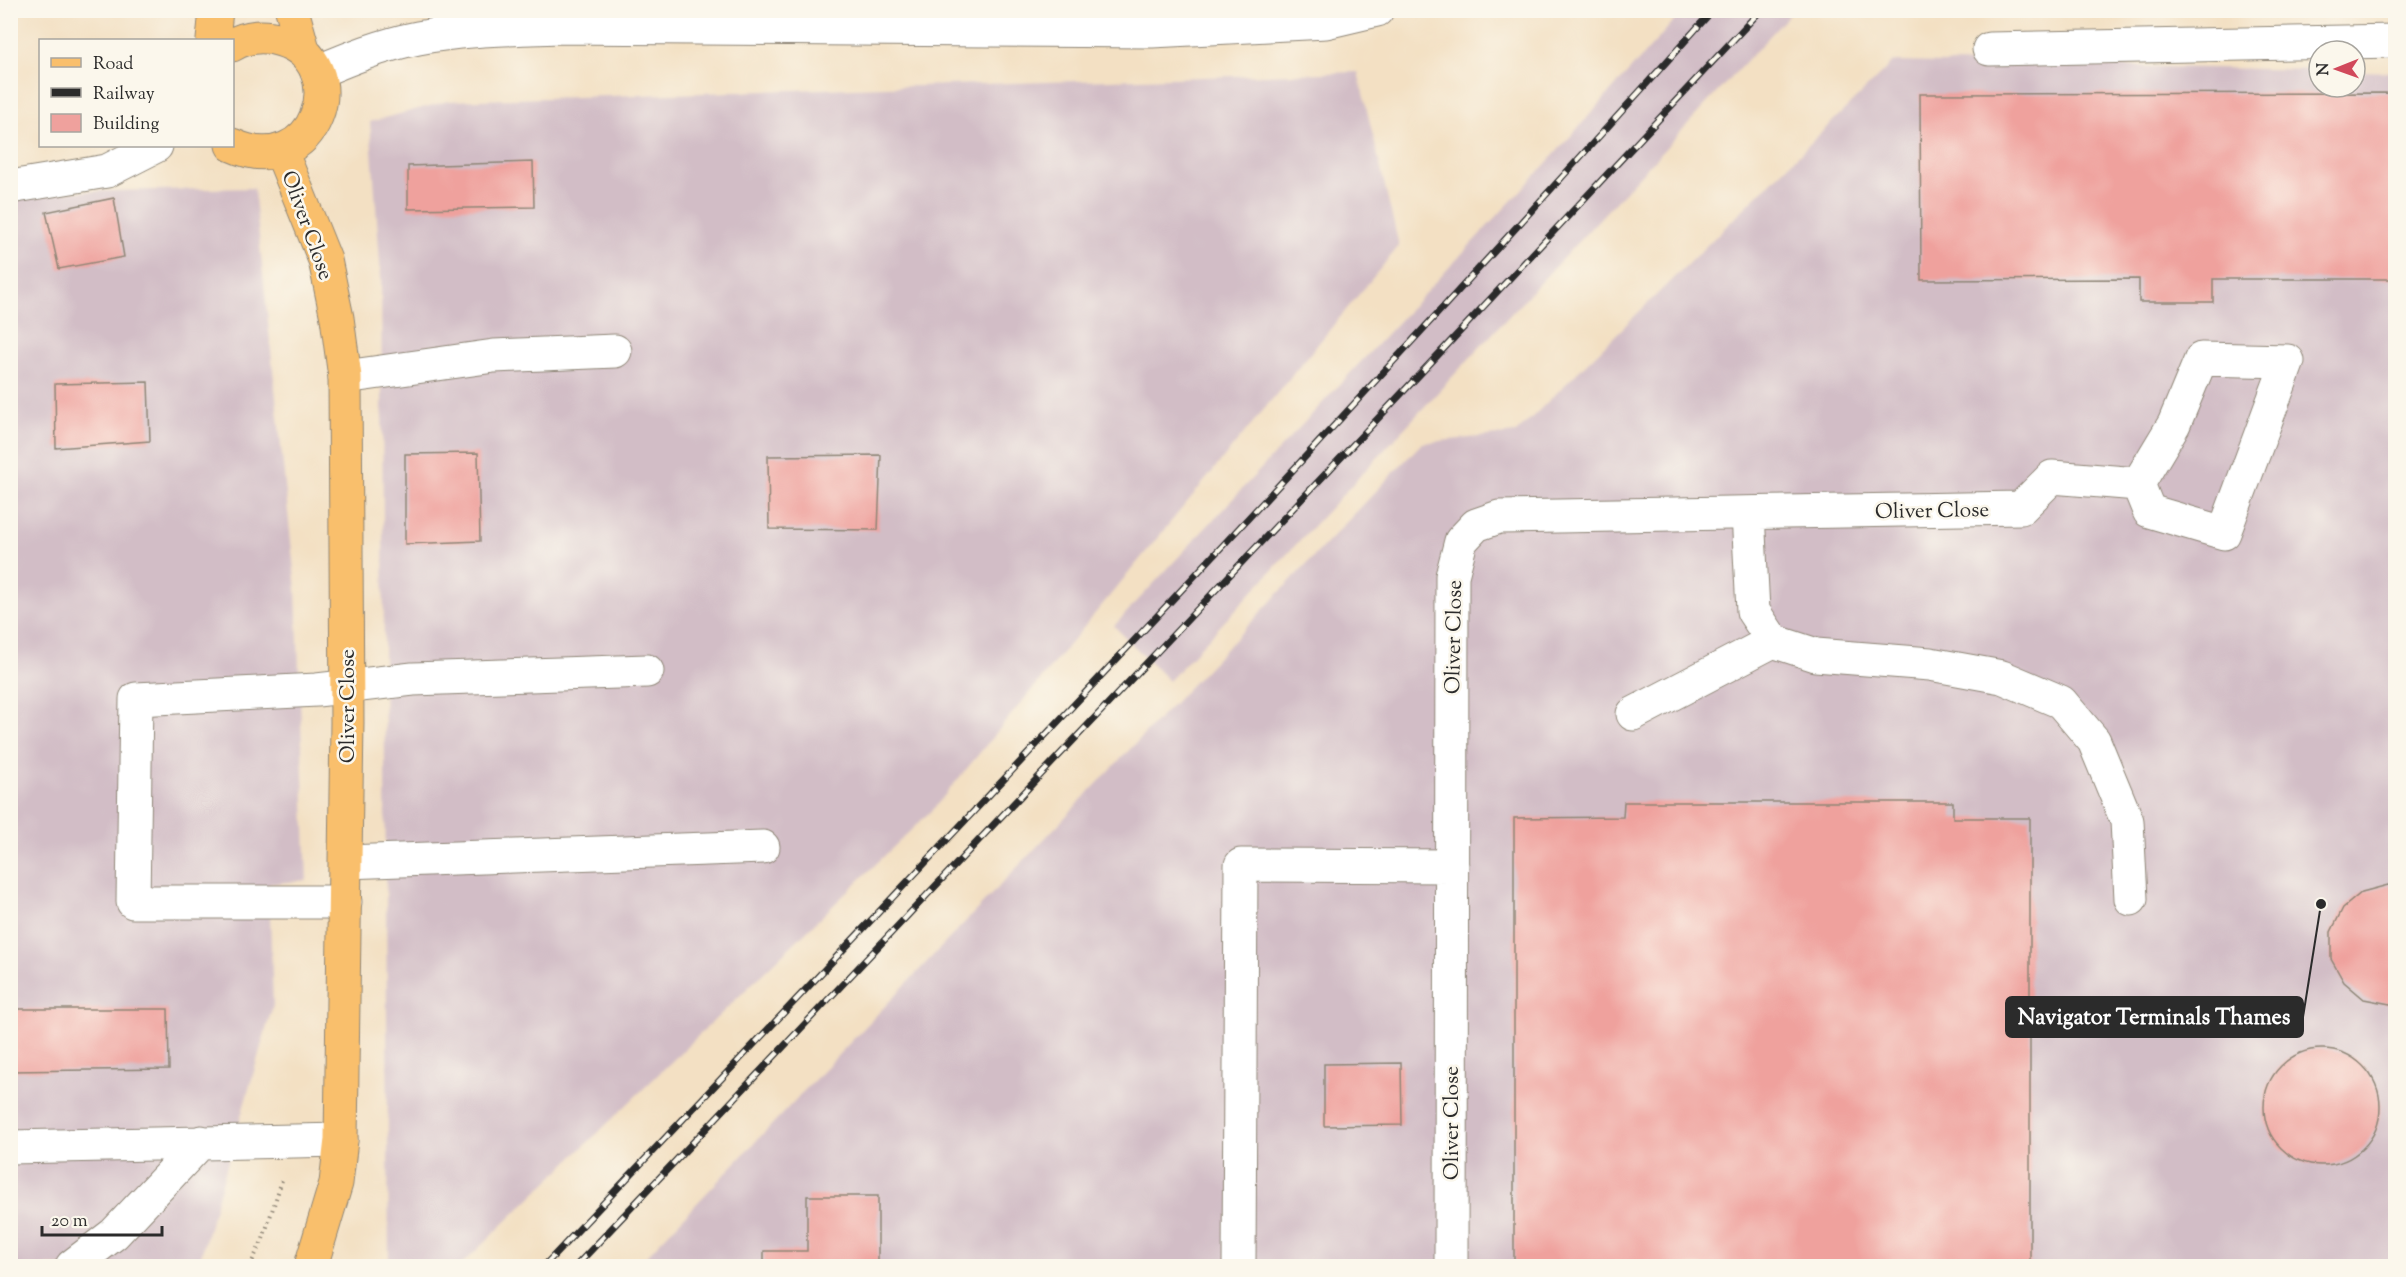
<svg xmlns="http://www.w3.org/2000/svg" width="2406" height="1277" font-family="'Sorts Mill Goudy',serif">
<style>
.industrial{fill:#d2bdc6}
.building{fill:#efa19d}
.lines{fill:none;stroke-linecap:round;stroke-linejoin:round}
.minor-casing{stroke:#8f8677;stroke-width:35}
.major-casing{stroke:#8f8677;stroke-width:35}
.path{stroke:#8f8677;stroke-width:4;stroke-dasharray:1.5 4.5;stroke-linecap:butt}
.minor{stroke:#fff;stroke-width:33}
.major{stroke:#f9bf6c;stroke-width:33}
.rail-casing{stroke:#2b2b2b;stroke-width:7}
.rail{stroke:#fbf7ec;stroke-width:4.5;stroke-dasharray:14;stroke-linecap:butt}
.labels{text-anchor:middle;stroke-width:5;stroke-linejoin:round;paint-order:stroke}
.street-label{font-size:21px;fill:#2b2b2b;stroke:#fbf7ec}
.leader{fill:none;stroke:#2b2b2b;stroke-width:2}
.callout-dot{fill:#2b2b2b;stroke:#fbf7ec;stroke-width:2}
.callout{fill:#2b2b2b;stroke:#2b2b2b;stroke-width:2}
.callout-label{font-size:22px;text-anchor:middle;font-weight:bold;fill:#fff}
</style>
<rect width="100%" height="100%" fill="#fbf7ec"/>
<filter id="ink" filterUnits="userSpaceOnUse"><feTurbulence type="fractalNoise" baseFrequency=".0167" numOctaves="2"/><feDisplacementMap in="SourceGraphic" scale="12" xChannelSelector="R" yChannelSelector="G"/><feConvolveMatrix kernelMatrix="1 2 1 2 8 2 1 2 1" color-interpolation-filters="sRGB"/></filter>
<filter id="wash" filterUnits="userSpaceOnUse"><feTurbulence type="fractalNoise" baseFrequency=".008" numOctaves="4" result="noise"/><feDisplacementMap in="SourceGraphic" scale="24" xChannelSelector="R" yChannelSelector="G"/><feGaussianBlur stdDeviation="1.35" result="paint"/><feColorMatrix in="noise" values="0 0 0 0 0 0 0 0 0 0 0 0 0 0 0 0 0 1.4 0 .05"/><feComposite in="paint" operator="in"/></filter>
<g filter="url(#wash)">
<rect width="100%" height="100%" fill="#f3e0c3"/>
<path class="industrial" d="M1683,11H1793L1169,681L1114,626L1542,168Z
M1893,62L2319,70V87H2355V71L2395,72V1266H637L1422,443L1516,433Z
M1358,72L1399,246L935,807L460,1266H389L381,277L370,122L448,101Z
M254,188L296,589L307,880L269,884L273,1005L198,1266H11L10,193Z"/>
<g id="blocks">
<path class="building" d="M2396,93V279H2213V302H2139V279L1921,280L1920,94Z
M533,162L534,207L408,209V166Z
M114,198L124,257L59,269L46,212Z
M148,382L150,441L56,448L55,384Z
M478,453L480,541L405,544V454Z
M881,455L878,530L769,529L768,456Z
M1624,802H1953V818H2030V1266H1514V818L1623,817Z
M2388,885L2396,887V1003L2390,1004L2364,999L2344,982L2331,959V932L2343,908L2362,892Z
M10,1009H168L169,1069L10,1071Z
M2264 1107a58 58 0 1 1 116 0a58 58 0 1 1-116 0Z
M1401,1063L1402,1125L1324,1126V1064Z
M807,1196H878V1266H764V1251H807Z"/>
</g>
</g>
<g filter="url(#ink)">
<use href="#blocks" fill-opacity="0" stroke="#8f8677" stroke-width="1.5"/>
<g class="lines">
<g class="minor-casing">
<path id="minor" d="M1989,49L2396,41
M317,72C350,58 382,45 418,38C464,29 511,29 557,27L1152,31L1326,22L1377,10
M10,187L107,171L156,146
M2201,359L2288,361L2224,533L2149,511L2138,484L2174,424Z
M345,377L494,356L615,351
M1748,513L1753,611L1773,641L1816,655L1930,664L2002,677L2061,702L2094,741L2127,821L2131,899
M1633,714L1773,641
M346,862L763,847
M345,902H133L136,699L317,690L413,679L647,671
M10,1147L341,1140
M72,1266L114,1234L201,1142
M1239,1266L1241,865L1452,866
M1451,1266L1452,576L1461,541L1476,525L1499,517L2021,508L2052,477L2138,484"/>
</g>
<g class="major-casing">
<path id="major" d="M292,10L304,53
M213,40L216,10
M232,45C247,36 265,35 281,40C356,63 317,184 232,145
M281,151L325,260L337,318L345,377L347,722L341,1140L336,1183L311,1266"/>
</g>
<path class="path" d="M250,1266L263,1239L283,1177"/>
<use href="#minor" class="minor"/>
<use href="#major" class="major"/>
<g class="rail-casing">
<path id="rail" d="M544,1266C937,851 1331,436 1713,10
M576,1266L1437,356L1761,10"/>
</g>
<use href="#rail" class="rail"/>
</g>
</g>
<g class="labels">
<g class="street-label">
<text transform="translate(308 225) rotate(70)" y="7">Oliver Close</text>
<text transform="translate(1932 510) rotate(-1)" y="7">Oliver Close</text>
<text transform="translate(1453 637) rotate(-89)" y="7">Oliver Close</text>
<text transform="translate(347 706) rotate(-90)" y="7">Oliver Close</text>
<text transform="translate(1451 1123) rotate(-90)" y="7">Oliver Close</text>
</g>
</g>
<path class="leader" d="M2321 904L2303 1017"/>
<circle class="callout-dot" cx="2321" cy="904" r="6"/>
<rect class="callout" x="2006" y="997" width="297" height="40" rx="6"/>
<g class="callout-label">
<text x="2154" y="1024">Navigator Terminals Thames</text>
</g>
<rect width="2406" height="1277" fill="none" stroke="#fbf7ec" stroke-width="36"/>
<rect x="39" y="39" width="195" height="108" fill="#fbf7ec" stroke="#a8a59f" stroke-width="1.5"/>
<rect x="51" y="58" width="30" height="9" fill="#f9bf6c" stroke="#a8a59f" stroke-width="1.5"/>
<text x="93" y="69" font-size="18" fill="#2b2b2b">Road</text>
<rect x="51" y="88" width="30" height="9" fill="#2b2b2b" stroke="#a8a59f" stroke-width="1.5"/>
<text x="93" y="99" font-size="18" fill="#2b2b2b">Railway</text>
<rect x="51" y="114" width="30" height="18" fill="#efa19d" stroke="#a8a59f" stroke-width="1.5"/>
<text x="93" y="129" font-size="18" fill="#2b2b2b">Building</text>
<g transform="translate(2337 69) rotate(269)"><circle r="28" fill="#fbf7ec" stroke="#a8a59f" stroke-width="1.5"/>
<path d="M0-4.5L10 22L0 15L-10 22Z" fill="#d1495b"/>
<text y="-9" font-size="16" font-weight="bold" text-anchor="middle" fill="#2b2b2b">N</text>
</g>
<path d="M42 1226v9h120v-9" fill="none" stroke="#2b2b2b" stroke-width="3"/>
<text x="51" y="1226" font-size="18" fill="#2b2b2b" stroke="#fbf7ec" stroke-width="4.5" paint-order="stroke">20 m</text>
</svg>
